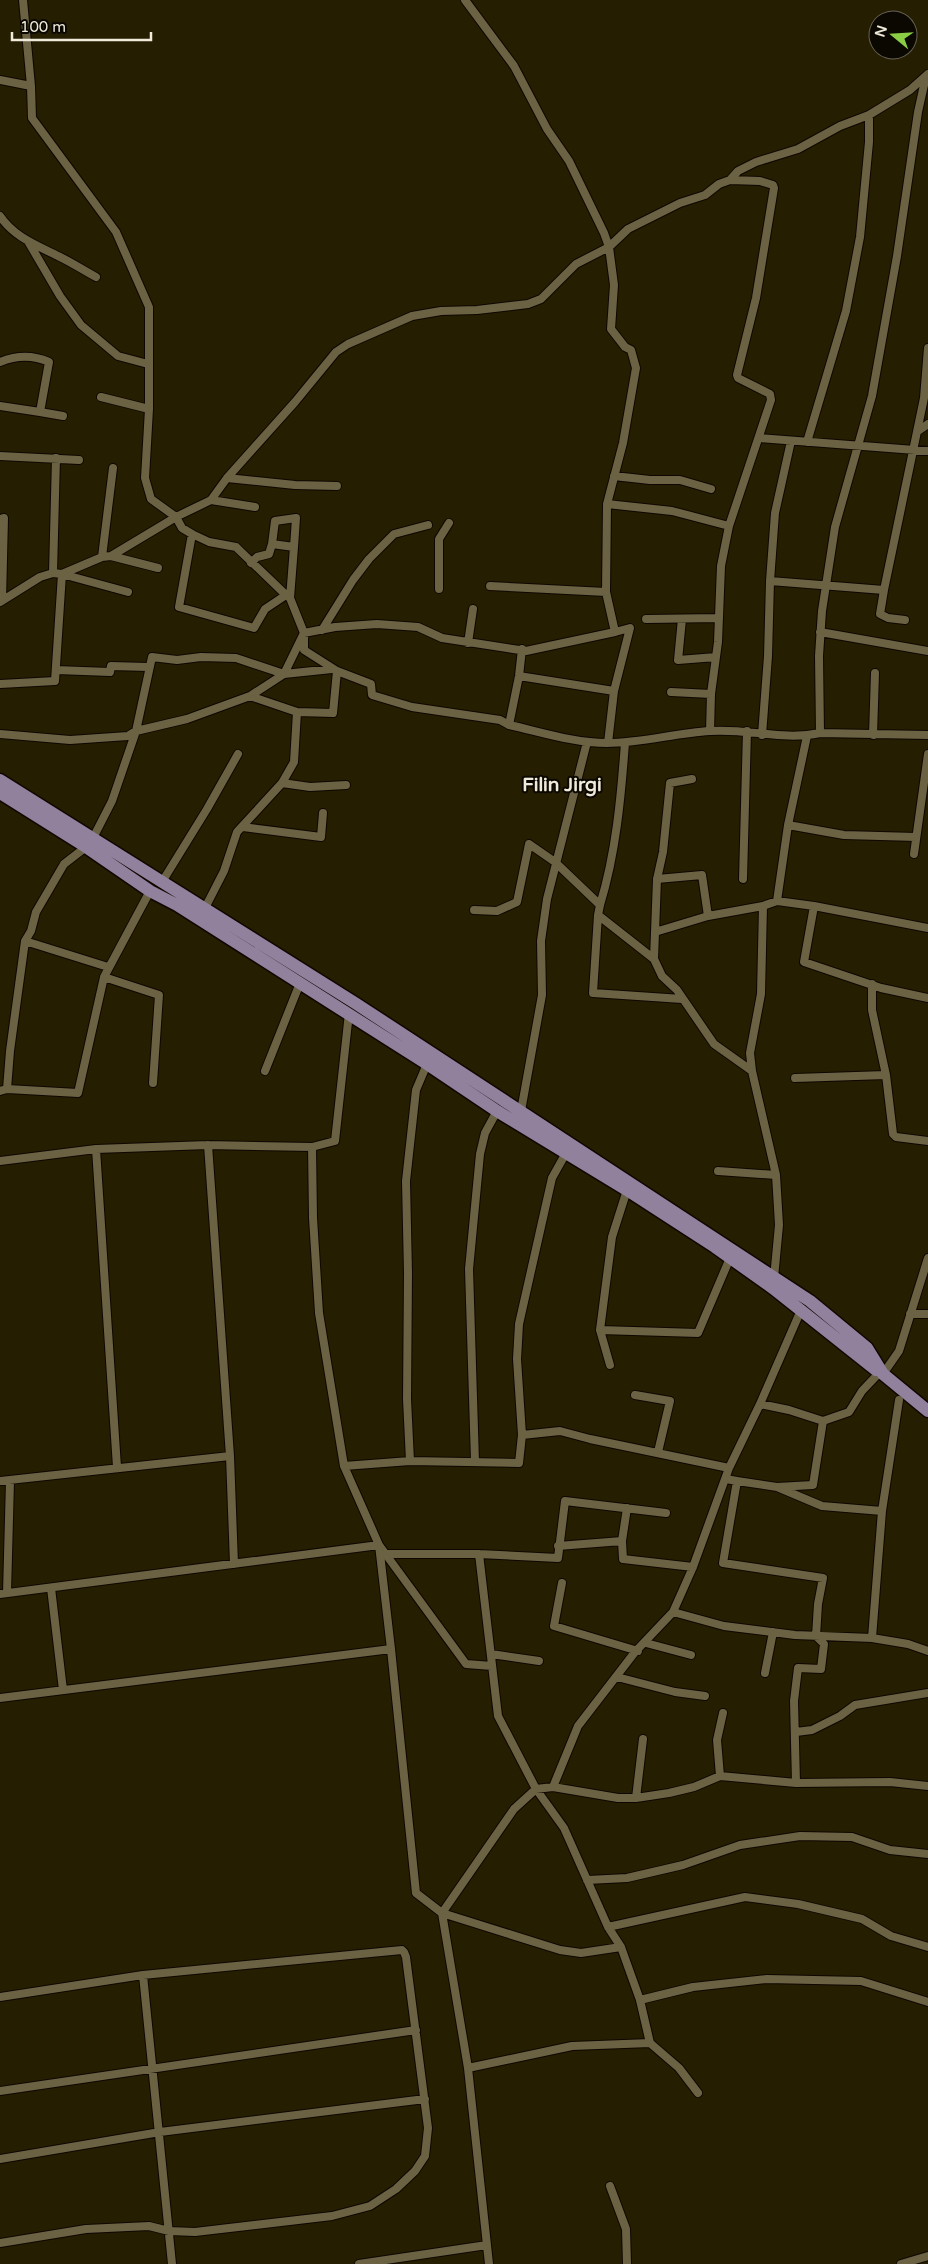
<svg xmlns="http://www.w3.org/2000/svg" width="928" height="2264" font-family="'Varela Round',sans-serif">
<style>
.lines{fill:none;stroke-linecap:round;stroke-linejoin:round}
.street-casing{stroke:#0f0700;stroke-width:10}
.primary-casing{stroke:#0f0700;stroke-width:15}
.street{stroke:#6a6243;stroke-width:8}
.primary{stroke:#91819d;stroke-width:12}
.labels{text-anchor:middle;stroke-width:4;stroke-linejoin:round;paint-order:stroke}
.neighbourhood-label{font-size:19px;font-weight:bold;fill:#efead9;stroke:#0b0801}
</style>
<rect width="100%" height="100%" fill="#261e01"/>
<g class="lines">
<g class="street-casing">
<path id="street" d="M23,0L31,86
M465,0L514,66L547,129L569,161L604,233L609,247L614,285L611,329L625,347L631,350L636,368L623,443L607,504L606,592L615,632L630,628L614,691L608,743
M0,80L31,86L32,118L116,232L149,307V409L145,478L151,499L176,517L182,528L192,534L209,542L236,547L286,595L265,609L254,628L179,607L192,534
M0,216C14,237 36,245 58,256C71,262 83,270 96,277
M29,243L60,296L81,325L118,356L148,364
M0,362C17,355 33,355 49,362L40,412L63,416
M101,397L149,409
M0,406L40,412
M918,431L928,424
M759,438L928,451
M807,442L846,311L860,237L869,142V115
M0,456L79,460
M614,476L650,480H680L711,489
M227,478L295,485L337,486
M211,500L255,507
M607,504L672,511L729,526
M0,519L4,518L2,600
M111,556L158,568
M102,557L113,468
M251,563L257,557L269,554L272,544L294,547L296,518L275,521L272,544
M53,573L56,458
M770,581L884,590L924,398L928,348
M490,586L606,592
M439,589V539L449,523
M884,590L880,614L888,618L905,620
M286,595L290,598L304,633V650L337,671L371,684L372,695L412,707L500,720L509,725C541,732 574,743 607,743C642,743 675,733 710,731C748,728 782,741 820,733L928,735
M290,598L294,547
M0,602L40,577L53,573L62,574L102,557L111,556L176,517L211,500L227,478L295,402L336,352L348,344L412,316L441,311L477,310L528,304L541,299L576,264L609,247L628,229L680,203L705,195L719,184L730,180L738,171L756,162L798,149L840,126L869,115L910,90L928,74
M646,619L719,618
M682,619L678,660L716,657
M322,630L353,580L369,559L394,534L428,525
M820,632L928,651
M468,643L473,609
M56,670L110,672L111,666L148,667
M519,676L614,691
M0,684L55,681L62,574L128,592
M671,692L711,694
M250,696L297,712L333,713L337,671
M509,725L519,676L522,649
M710,731L711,694L718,642L721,566L729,526L771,400L770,394L738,378L737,375L756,298L774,188L773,185L760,181L730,180
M820,733L819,656L822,611L835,527L872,396L897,256L918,112L926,76
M0,734L70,740L128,736L136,731L187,719L250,696L284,674L304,633L335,627L377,624L418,627L442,638L526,651L615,632
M762,735L768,656L770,581L775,513L791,441
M873,735L875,673
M282,783L310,787L346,785
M788,825L844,835L916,837
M243,827L321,837L323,813
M92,840L112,801L136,731L152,657L177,660L201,657L236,658L284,674L332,669
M914,854L928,754
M657,879L702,875L708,916
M743,879L747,731
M162,882L207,809L238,754
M777,901L788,825L807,736
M600,905C616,853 621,797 625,743
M814,906L804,962L881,988L928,998
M205,908L224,871L237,832L282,783L294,762L297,712
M474,910L497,911L517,902L529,844L555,862L600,905L598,915L654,959L662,976L677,990L714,1044L752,1071L776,1175L779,1225L774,1278
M598,915L593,993L682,999
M655,932L708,916L763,906L777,901L814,906L928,928
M25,941L108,967
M654,959L657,879L663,852L670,783L692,779
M104,977L159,995L153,1083
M872,984V1010L886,1075L893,1134L896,1137L928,1141
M349,1013L335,1141L312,1147L313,1218L319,1313L344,1466L379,1545L466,1664L492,1666
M265,1071L300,983
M752,1071L750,1053L761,994L763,906
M795,1078L886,1075
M7,1089L78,1093L104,977L150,891
M0,1091L7,1089L10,1051L25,941L31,931L36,912L64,864L86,847
M521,1111L542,995L541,941L547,899L587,742
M208,1145L230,1456L234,1564
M96,1149L117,1467
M0,1161L96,1149L208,1145L312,1147
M718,1171L776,1175
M627,1190L612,1237L600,1330L698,1333L730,1258
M910,1314H928
M600,1330L610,1365
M883,1374L899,1351L928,1258
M635,1395L670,1401L658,1452
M760,1404L789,1410L823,1421
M522,1435L517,1359L519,1324L552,1178L566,1153
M410,1461L407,1399L408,1273L406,1181L416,1090L427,1064
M475,1461L469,1269L480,1154L485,1133L497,1111
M344,1466L410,1461L519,1463L522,1435L560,1431L590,1439L729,1468
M726,1479L737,1481L723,1563L823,1578L818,1604L816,1636L824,1644L821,1669L798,1668L794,1701L796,1783
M0,1481L230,1456
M737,1481L777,1487L822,1506L882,1511
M777,1487L813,1485L823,1421L849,1412L862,1391L880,1372
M627,1508L622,1541L623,1559L693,1567
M558,1546L622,1541
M387,1554H479L558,1558L565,1501L666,1513
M479,1554L498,1716L536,1789L564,1828L608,1927L621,1947L640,2000L650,2043L679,2068L698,2093
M562,1583L554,1626L638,1651
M51,1588L63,1690
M7,1593L10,1481
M0,1594L379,1545L391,1649
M673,1612L724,1626L795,1635L872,1638L882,1511L899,1400
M872,1638L908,1644L928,1651
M646,1643L691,1655
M491,1654L539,1661
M765,1673L773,1632
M617,1677L675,1692L705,1696
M0,1698L391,1649L416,1893L442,1913L560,1950L581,1953L621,1947
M796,1732L812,1730L840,1716L855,1705L928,1693
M720,1776L717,1740L723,1713
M553,1787L618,1798H636L669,1793L694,1787L720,1776L796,1783L890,1782L928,1786
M636,1798L643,1739
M587,1880L627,1878L683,1865L740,1845L800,1836L852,1837L890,1850L928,1854
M608,1927L745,1897L798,1904L862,1919L891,1936L928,1947
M143,1975L172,2264
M0,1997L143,1975L402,1950L404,1952L406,1957L428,2128L425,2156L415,2171L396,2189L370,2206L332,2216L195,2232L169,2231L149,2226L86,2229L0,2243
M640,2000L693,1987L767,1979L861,1981L928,2002
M468,2068L572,2046L650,2043
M0,2091L416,2030
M0,2159L160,2132L425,2099
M610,2186L626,2229L627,2264
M359,2264L487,2245
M489,2264L468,2068L442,1913L514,1809L536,1789L553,1787L578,1726L635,1652L673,1612L693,1567L729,1468L760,1404L801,1310
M901,2264L928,2256"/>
</g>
<g class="primary-casing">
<path id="primary" d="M0,780L355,1003L810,1301L867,1348L883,1374L928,1411
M0,793L86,847L150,891L177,905L427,1064L497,1111L627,1190L715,1247L774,1289L876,1370"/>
</g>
<use href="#street" class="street"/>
<use href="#primary" class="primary"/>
</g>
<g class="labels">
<g class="neighbourhood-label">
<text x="562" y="791">Filin Jirgi</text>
</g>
</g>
<g transform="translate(893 35) rotate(288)"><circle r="24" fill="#0b0801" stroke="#666257"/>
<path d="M0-4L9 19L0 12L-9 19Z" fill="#8bce46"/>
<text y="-8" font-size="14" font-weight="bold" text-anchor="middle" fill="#efead9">N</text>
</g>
<path d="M12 32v8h139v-8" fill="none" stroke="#efead9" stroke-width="2.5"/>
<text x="20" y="32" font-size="15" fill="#efead9" stroke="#0b0801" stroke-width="4" paint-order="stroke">100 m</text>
</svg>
